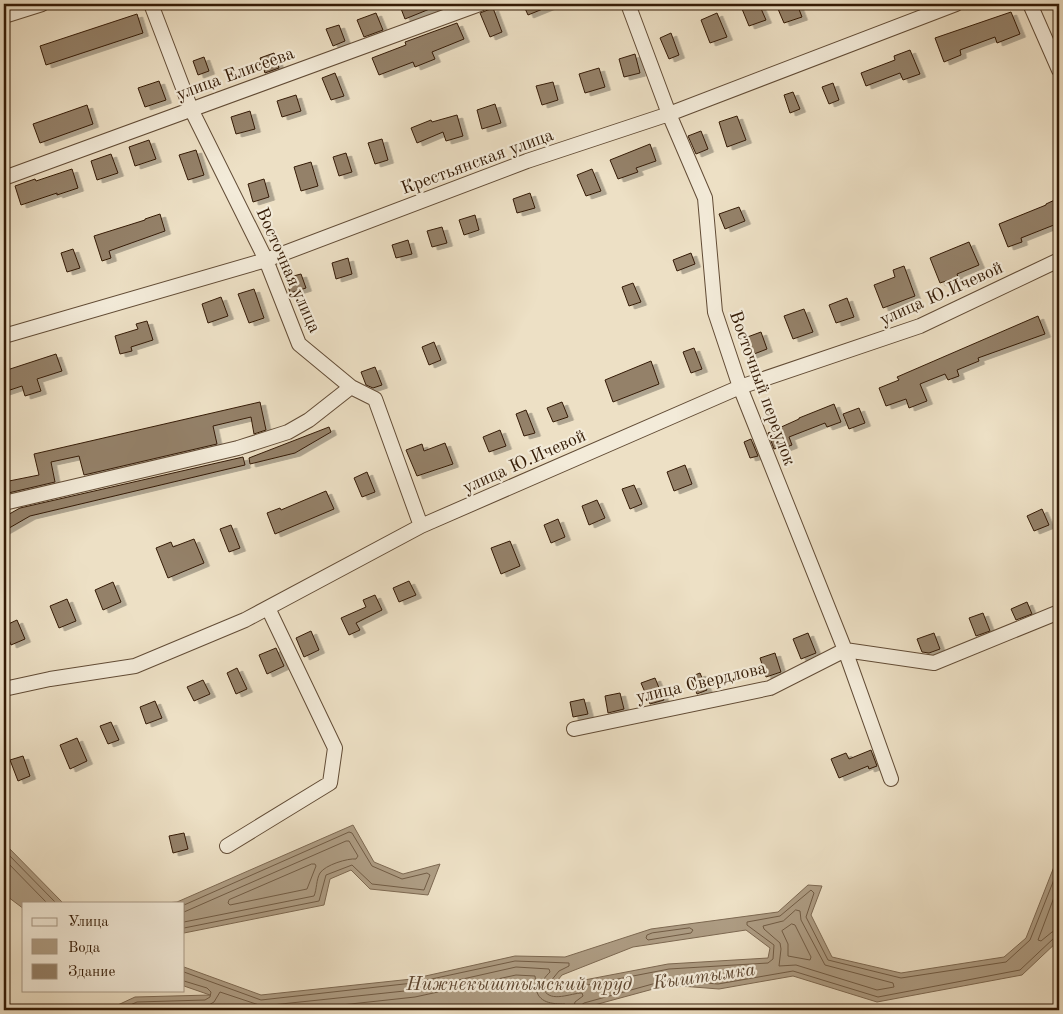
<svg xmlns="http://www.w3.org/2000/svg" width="1063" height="1014" font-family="'Old Standard TT',serif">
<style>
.water{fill:#ae9d84;stroke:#7d6952;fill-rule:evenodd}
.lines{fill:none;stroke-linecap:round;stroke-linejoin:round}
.shore{stroke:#715c45;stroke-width:1}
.building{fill:#948169;stroke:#341b06;filter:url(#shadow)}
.minor-casing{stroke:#624c36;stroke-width:16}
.minor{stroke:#f3ebd9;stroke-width:14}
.labels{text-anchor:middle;stroke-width:4.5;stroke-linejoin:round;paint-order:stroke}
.street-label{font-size:18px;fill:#341b06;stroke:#f3ebd9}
.water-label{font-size:19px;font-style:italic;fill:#5f4832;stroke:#f3ebd9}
</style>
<defs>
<filter id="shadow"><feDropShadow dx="5.5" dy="3" stdDeviation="0" flood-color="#0004"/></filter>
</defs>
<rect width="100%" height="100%" fill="#ede0c5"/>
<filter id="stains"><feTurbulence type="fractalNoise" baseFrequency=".004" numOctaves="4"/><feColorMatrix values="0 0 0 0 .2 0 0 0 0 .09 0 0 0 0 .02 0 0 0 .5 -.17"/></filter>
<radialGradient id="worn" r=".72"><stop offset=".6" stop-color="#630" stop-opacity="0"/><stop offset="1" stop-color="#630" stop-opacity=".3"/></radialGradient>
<path class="water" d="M353,825L374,862L403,874L440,864L428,895L370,889L351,870L330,879L324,905L184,933V903H166L177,902Z
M4,843L63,903H24V909L4,894Z
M1059,854V940L1022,975L877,1002L793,976L719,989L668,985L576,1010H456L421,1008L385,1010H107L135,997L210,995L184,986V967L261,995L412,979L515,956L565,957L651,929L778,912L808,885L822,886L811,915L832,957L901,973L1004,957L1026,938ZM746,930L770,948L768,958L668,964L553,986L562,975L633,947Z"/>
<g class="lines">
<path class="shore" d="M4,850L56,903
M4,859L47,903
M312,864H315L316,866L307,889L230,905L228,903L229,900Z
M1059,884L1038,940L1041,941L1052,932L1059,931
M184,905L349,832L352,833L372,866L402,879L427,873L430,875L424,890L372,884L352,865L326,875L319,901L184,928
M796,910L800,911L801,920L825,965L893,983L894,987L877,990L796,965L779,966L781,949L780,943L764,929L763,926L783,921Z
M184,912L346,841H349L358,856L356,859C348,858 325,865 320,873C316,880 317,889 314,896L184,922
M792,924L795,925L811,957L810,960L788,956V944L782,931Z
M690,928L693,930L691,933L648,940L646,938L647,935L652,933Z
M184,972L261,1000L413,983L515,961L569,963V966L559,971L550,982V988L556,991L669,969L768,963L773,959L774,945L747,925V922L780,916L811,890L814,893L806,917L828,960L901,978L1006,962L1030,940L1059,867
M119,1010L137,1002L205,1000L210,997L211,992L207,988L184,981
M133,1010L139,1008L207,1006L214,1002L220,992L262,1006L414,990L516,967L549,969L550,972C545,977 540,982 544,990C551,1003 571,993 582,993L583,996L575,1002L573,1010
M295,1010L415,997L516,975L535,976C536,980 535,984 536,988C538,1003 552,1004 565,1004L566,1010
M579,1010L580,1006L584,1003L667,980L718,984L793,971L878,997L1020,970L1054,938L1059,937"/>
</g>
<path class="building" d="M406,4H442L405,19L400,6Z
M523,4H555L528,15Z
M740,4H759L766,20L749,26Z
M791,4H797L802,17L784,23L778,9Z
M493,8L502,32L490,37L480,13Z
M1011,12L1020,34L997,43L995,37L960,50L961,55L944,62L935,38Z
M376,13L383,30L364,37L357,20Z
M717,13L727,37L710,43L701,20Z
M137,14L143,33L46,65L40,46Z
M457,23L464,39L432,52L435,59L415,67L413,62L379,75L372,58L406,45L405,42Z
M339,25L345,41L333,46L326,29Z
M671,33L679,55L669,59L660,38Z
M910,50L920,74L903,80L900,73L866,86L861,73L895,60L894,56Z
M274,53L279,68L265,73L260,58Z
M635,54L640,73L624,77L619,59Z
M204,57L209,71L198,75L193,61Z
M599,68L605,87L585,93L579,74Z
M335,73L344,96L331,100L322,78Z
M159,81L166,100L145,107L138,88Z
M553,82L558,100L542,105L536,86Z
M833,83L839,100L829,104L822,87Z
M793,92L800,109L790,113L784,95Z
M296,95L301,111L282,117L277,101Z
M495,104L501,123L482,129L477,110Z
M87,105L93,124L40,143L33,124Z
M250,111L255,129L236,134L231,117Z
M457,115L463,136L446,141L443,132L417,143L411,128L431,120L432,122Z
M737,116L746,140L727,147L719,122Z
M701,131L708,149L696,154L688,136Z
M382,139L388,160L375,164L368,143Z
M149,140L156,159L135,166L129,147Z
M650,144L656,161L636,168L638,172L618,179L610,160Z
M196,150L204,175L188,180L179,155Z
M346,153L352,172L339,176L333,157Z
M111,154L118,173L97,180L91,161Z
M311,162L318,186L301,191L294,167Z
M72,169L78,188L57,195V193L21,205L15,186L35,179L36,181Z
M592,169L601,191L586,196L577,175Z
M264,179L269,197L253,202L248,184Z
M530,193L535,208L517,213L513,199Z
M1059,198V223L1021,238L1022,242L1008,247L999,224L1046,205V204Z
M739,207L745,221L725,229L719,214Z
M160,214L165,231L109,251L111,258L102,261L94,236L145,220V219Z
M475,215L479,230L464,235L459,220Z
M442,227L447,243L432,247L427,231Z
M408,240L412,254L396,258L392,245Z
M969,242L979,265L957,274L958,277L940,283L930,258Z
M73,249L80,268L67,272L61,253Z
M691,253L695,264L677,271L673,260Z
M348,258L352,274L336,279L332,263Z
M904,266L915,296L883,308L874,285L895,277L893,270Z
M301,274L306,288L290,293L286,278Z
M633,283L641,302L629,306L622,287Z
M254,289L264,318L249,323L238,294Z
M221,297L228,316L208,323L202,304Z
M847,298L854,317L836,323L829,305Z
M804,309L813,332L793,339L784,316Z
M1038,316L1045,334L978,358L979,361L957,370L959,376L948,380L945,374L920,384L927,401L909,408L906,399L886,406L879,388L899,380L897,377Z
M147,321L153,340L131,347L132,351L120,354L115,336L138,329L136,324Z
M761,332L767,349L749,356L742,339Z
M434,342L441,360L429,365L422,347Z
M694,348L702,369L691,373L683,352Z
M56,354L62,371L37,379L41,391L25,396L22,386L4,392V371Z
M651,361L659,384L613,402L605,380Z
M375,367L382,385L373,388L366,385L361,372Z
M260,402L266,430L254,434L251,417L213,426L217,444L84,475L79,456L51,462L55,482L4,494V482L39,475L34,454Z
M562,402L568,417L553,422L547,408Z
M834,404L841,422L827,427L825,423L789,437L792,445L779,450L778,448L774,449L768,433L799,419V418Z
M859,408L865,423L849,429L843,414Z
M526,410L535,433L524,436L516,414Z
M329,427L331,432L295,453L250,464L249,458Z
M500,430L506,446L489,452L483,437Z
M751,439L758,456L750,458L744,442Z
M445,443L453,464L417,476L406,450L422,444L424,451Z
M243,457L245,465L30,516L4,531V517L20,508Z
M685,465L692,484L674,491L667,472Z
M367,472L375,492L362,497L354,478Z
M634,485L642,504L630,509L622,489Z
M326,491L334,509L275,534L267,513L280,508L281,510Z
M597,500L605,518L589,525L582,506Z
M1042,509L1049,525L1034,531L1027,516Z
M558,519L565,537L551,543L544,525Z
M231,525L240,548L229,552L220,529Z
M194,539L204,563L168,578L156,548L171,542L173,547Z
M510,541L520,566L501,574L491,548Z
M409,581L416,595L399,602L393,588Z
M113,582L121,602L103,610L95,590Z
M375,595L382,610L356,623L360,630L349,635L341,618L366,607L363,600Z
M67,599L76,621L59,628L50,606Z
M1027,602L1032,614L1016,620L1011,609Z
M983,613L990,631L976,636L969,618Z
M17,620L25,639L11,645L4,626Z
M311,631L319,650L304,657L296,638Z
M808,633L816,653L801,659L793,639Z
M934,633L940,649L929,653L922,652L917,639Z
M276,648L284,666L267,674L259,655Z
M775,653L781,672L766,677L760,658Z
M237,668L247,689L236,694L227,673Z
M700,673L707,690L697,694L690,677Z
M655,678L664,700L650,704L641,683Z
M203,680L210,694L194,701L187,687Z
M620,693L624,709L608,713L605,696Z
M584,699L588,714L573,717L570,702Z
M155,701L162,718L146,724L140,707Z
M111,722L119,740L108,744L100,726Z
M77,738L87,761L70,769L60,745Z
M871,750L877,766L869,769L868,766L839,778L831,759L846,753L849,759Z
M23,756L30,776L18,781L10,760Z
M184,833L188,849L173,853L169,836Z"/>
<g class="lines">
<g class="minor-casing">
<path id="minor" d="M151,4L191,109L266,260L299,344L351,387L375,399L421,526
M628,4L669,114L705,198L715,312L740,387L845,650L891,779
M1030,4L1059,70
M4,16L42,4
M4,178L480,4
M4,336L266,260L527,161L669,114L956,4
M4,503L238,448L288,432L309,420L351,387
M4,689L50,679L135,666L245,620L421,526L740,387L920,326L1059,260
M574,729L770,688L845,650L934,663L1059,612
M227,846L330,783L335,748L268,608"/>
</g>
<use href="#minor" class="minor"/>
</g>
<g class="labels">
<g class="street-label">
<text transform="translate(235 73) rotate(-20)" y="6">улица Елисеева</text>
<text transform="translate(477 161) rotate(-20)" y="6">Крестьянская улица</text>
<text transform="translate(289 270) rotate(66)" y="6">Восточная улица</text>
<text transform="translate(941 293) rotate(-24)" y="6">улица Ю.Ичевой</text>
<text transform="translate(763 388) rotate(70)" y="6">Восточный переулок</text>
<text transform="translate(524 461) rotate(-24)" y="6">улица Ю.Ичевой</text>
<text transform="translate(701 682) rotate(-13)" y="6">улица Свердлова</text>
</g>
<g class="water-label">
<text transform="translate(704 975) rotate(-8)" y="7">Кыштымка</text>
<text x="519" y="990">Нижнекыштымский пруд</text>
</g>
</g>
<rect width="1063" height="1014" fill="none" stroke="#ede0c5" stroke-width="20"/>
<rect x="5" y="5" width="1053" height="1004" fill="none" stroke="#341b06" stroke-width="2.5"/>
<rect x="10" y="10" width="1043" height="994" fill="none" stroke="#341b06"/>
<rect x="22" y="902" width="162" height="90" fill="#f3ebd9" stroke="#a79885"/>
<rect x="32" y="918" width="25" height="8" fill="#f3ebd9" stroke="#a79885"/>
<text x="68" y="926" font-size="15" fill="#341b06">Улица</text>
<rect x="32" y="939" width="25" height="15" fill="#ae9d84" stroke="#a79885"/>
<text x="68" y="952" font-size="15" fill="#341b06">Вода</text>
<rect x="32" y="964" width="25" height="15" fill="#948169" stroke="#a79885"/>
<text x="68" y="976" font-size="15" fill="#341b06">Здание</text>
<rect width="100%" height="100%" filter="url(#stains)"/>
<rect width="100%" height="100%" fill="url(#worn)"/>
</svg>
